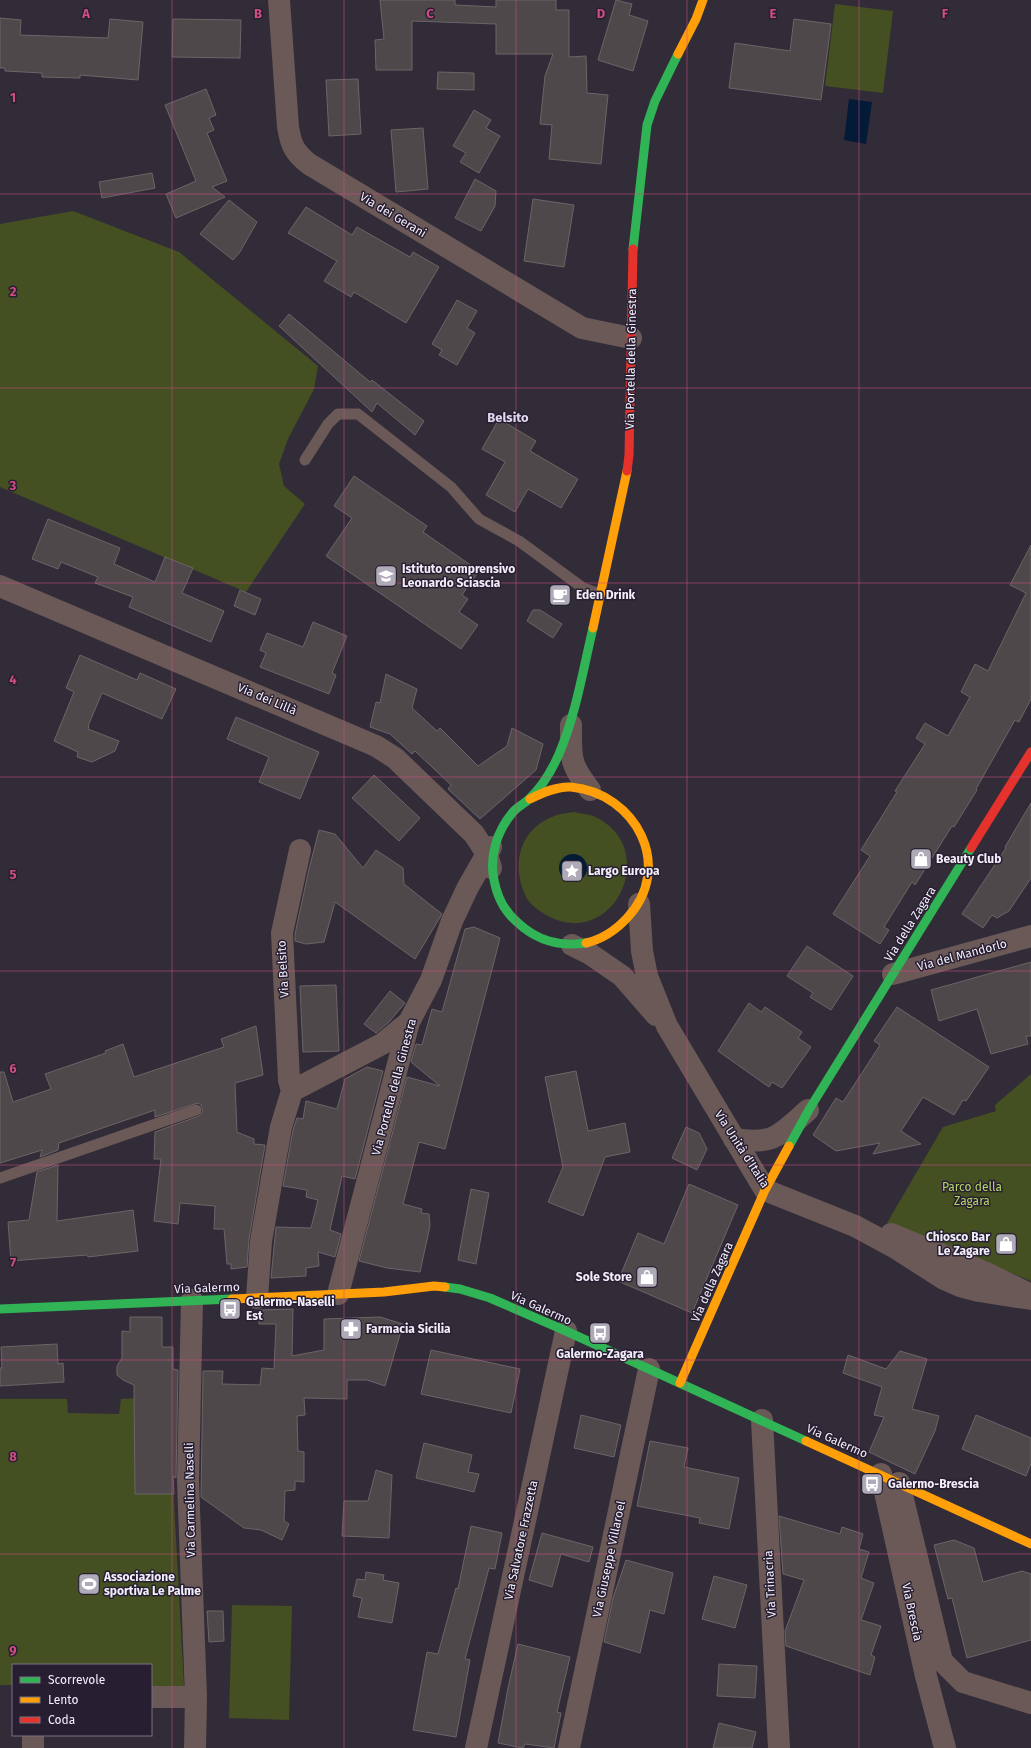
<svg xmlns="http://www.w3.org/2000/svg" width="1031" height="1748" font-family="'Fira Sans',sans-serif">
<style>
.green{fill:#445021;fill-rule:evenodd}
.water{fill:#041b37}
.building{fill:#4f484b;stroke:#6c6467}
.lines{fill:none;stroke-linecap:round;stroke-linejoin:round}
.lane{stroke:#6a5957;stroke-width:11}
.street{stroke:#6a5957;stroke-width:22}
.fast{stroke:#30b455;stroke-width:9}
.slow{stroke:#ff9f0a;stroke-width:9}
.jam{stroke:#e5322d;stroke-width:9}
.grid{fill:none;stroke:#ce4e83;stroke-width:1;stroke-opacity:0.55}
.labels{text-anchor:middle;stroke-width:3;stroke-linejoin:round;paint-order:stroke}
.street-label{font-size:12px;fill:#f3eefb;stroke:#271f31}
.poi-label{font-size:12px;font-weight:bold;fill:#f3eefb;stroke:#271f31;text-anchor:start}
.park-label{font-size:12px;fill:#b5d566;stroke:#271f31}
.neighbourhood-label{font-size:13px;font-weight:bold;fill:#e1d7f0;stroke:#271f31}
.grid-label{font-size:13px;text-anchor:middle;font-weight:bold;fill:#ce4e83;stroke:#271f31;stroke-width:3;stroke-linejoin:round;paint-order:stroke}
</style>
<rect width="100%" height="100%" fill="#322c38"/>
<path class="green" d="M835,4L893,11L883,93L825,86Z
M73,211L179,252L318,366L314,389L288,439L279,464L284,486L305,504L246,592L0,487V224Z
M575,812C581,814 588,814 593,816C661,845 617,947 552,918C542,913 531,906 526,897C510,864 520,827 557,815C563,813 569,813 575,812ZM565,857L587,871C576,894 549,873 565,857Z
M1031,1074V1281L887,1223L943,1127L996,1111L995,1105Z
M141,1398L173,1433L174,1502L184,1686H151V1665H13V1685H0V1399H67L68,1413L119,1414L121,1399Z
M232,1605L292,1606L289,1720L229,1718Z"/>
<path class="water" d="M849,99L872,102L866,144L844,140Z
M559 868a14 14 0 1 1 28 0a14 14 0 1 1-28 0Z"/>
<path class="building" d="M380,0H455V5L496,7V0H556V10H569V57L586,56L587,93L608,95L601,164L549,159L552,125L540,124L545,76L553,54H496V24L412,21V70H376L375,40L384,39Z
M616,0L632,4L629,15L648,21L633,71L598,60Z
M0,18L21,20L20,35L108,38L110,19L143,22L138,80L80,75V78L42,77V73L5,71V68H0Z
M173,19L241,20L240,58L172,57Z
M794,19L831,24L821,100L729,88L735,43L790,51Z
M438,72L474,73V90L437,89Z
M358,79L361,134L329,136L326,80Z
M206,89L216,115L209,118L214,130L207,133L227,181L212,187L225,197L176,218L166,194L196,181L165,105Z
M474,110L491,120L486,128L500,136L479,173L460,162L466,153L453,146Z
M423,128L428,189L396,192L391,130Z
M152,173L155,188L102,198L99,182Z
M475,179L496,191L495,206L481,231L455,218Z
M533,199L574,205L564,267L524,261Z
M229,200L257,222L240,252L233,260L200,234Z
M306,207L352,235L357,227L410,257L413,252L439,267L406,323L354,292L351,297L324,281L337,261L288,233Z
M457,300L477,311L467,328L475,333L457,365L439,355L442,350L432,344Z
M289,314L370,382L372,380L424,421L415,435L377,403L372,412L279,326Z
M499,419L536,441L530,451L578,479L561,508L528,489L515,512L486,495L505,462L482,449Z
M354,476L427,526L423,532L479,571L462,595L468,599L459,612L478,625L461,649L326,556L352,518L334,506Z
M48,519L120,548L114,564L155,582L165,557L193,568L182,593L224,611L211,642L129,607L133,597L95,583L98,577L61,562L58,569L32,559Z
M1031,545V699L1019,722L1015,720L976,789L977,790L954,827L952,826L915,885L912,882L884,927L889,930L880,944L833,914L870,856L861,850L897,792L895,791L925,744L916,738L925,723L948,736L970,697L961,692L975,664L988,671L1026,593L1010,585Z
M240,590L261,599L255,615L234,606Z
M533,610H540L562,624L553,638L527,621Z
M313,622L347,636L332,673L336,675L329,694L260,667L266,653L260,650L267,633L303,647Z
M80,655L137,680L140,673L176,689L162,719L102,693L88,726H89L88,729L119,741L115,751L92,762L77,757L78,752L54,741L74,692L66,688Z
M386,674L417,689L412,708L437,731L440,728L478,766L507,746L512,728L543,744L536,770L480,819L448,789L451,785L415,751L412,754L390,734L370,727L376,702L380,703Z
M236,717L319,752L300,799L259,782L269,757L227,739Z
M374,775L420,818L399,841L352,798Z
M1031,803V878L1009,911L997,918L992,915L983,928L962,914L1006,848L1005,847Z
M319,830L335,834L363,868L376,850L403,868L404,884L442,914L415,959L335,902L324,942L306,944L295,941V934L309,869Z
M474,927L500,938L496,954L445,1149L419,1142L403,1204L422,1209L421,1213L429,1214L430,1226L420,1272L387,1268L359,1261L407,1077L440,1086L411,1062L416,1044L422,1045L432,1009L442,1012L465,929Z
M807,946L853,976L831,1010L810,997L813,993L787,976Z
M1031,962V1036H1026L1028,1044L991,1054L977,1009L939,1021L931,990Z
M336,985L339,1051L303,1052L300,986Z
M390,991L405,1003L389,1022L376,1033L364,1024Z
M749,1003L761,1012L765,1007L802,1032L798,1038L811,1047L782,1088L772,1082L769,1087L718,1051Z
M897,1007L989,1067L966,1101L963,1100L954,1115L923,1097L901,1131L921,1144L873,1154L880,1143L836,1151L813,1135L836,1098L843,1102L880,1045L874,1041Z
M256,1026L263,1075L235,1083L237,1132L254,1139V1144L265,1145L249,1239L247,1267L231,1269V1264H227L224,1229H214L215,1206L180,1203L178,1224L154,1221L161,1159H154L155,1132L199,1116L203,1111L201,1105L198,1103L155,1117V1110L120,1122L59,1143L58,1150L40,1157L42,1150L0,1163V1072H4L13,1102L51,1089L45,1074L106,1053L105,1051L123,1044L134,1077L224,1047L221,1039Z
M367,1067L383,1071L355,1179L342,1176L330,1230L341,1234L335,1257L318,1252L319,1266L306,1268V1276L271,1278L276,1227L311,1228L318,1200L306,1197L307,1190L283,1186L293,1130L297,1118L303,1119L306,1101L337,1109L345,1079Z
M576,1071L588,1131L625,1123L630,1152L605,1157L583,1216L548,1202L563,1167L545,1077Z
M686,1127L699,1133L707,1149L697,1170L672,1158Z
M58,1165L57,1221L133,1210L138,1251L88,1257L87,1255L11,1261L8,1222L29,1220L37,1172Z
M689,1184L738,1205L692,1313L618,1281L638,1233L664,1244Z
M471,1189L489,1193L476,1264L458,1260Z
M293,1309L292,1356L324,1350V1319L380,1317L403,1324L385,1386L367,1380H347V1399L304,1398L305,1415L297,1416L298,1451L304,1452V1482L295,1481V1490L285,1491L284,1521L289,1524L282,1540L261,1530L244,1528L201,1497L203,1371H223L222,1384L260,1385L262,1368L274,1369L276,1324H259V1310Z
M130,1317H162V1347H173V1369L178,1370L176,1478L173,1476L174,1494H135L134,1385L123,1380L117,1375V1366L122,1358V1331L130,1332Z
M57,1344L58,1364L63,1363L64,1382L0,1386V1368H2L1,1347Z
M431,1350L520,1369L511,1413L421,1394Z
M900,1351L927,1359L912,1409L939,1416L935,1431L915,1474L869,1452L884,1417L874,1415L882,1387L843,1373L848,1355L886,1369Z
M581,1415L621,1425L614,1457L574,1448Z
M976,1415L1031,1438V1463L1026,1476L962,1449Z
M650,1441L688,1448L684,1467L739,1478L729,1529L699,1523L700,1518L637,1506Z
M424,1443L472,1455L468,1472L479,1474L474,1492L416,1478Z
M376,1470L392,1475L389,1538L342,1536L344,1501H368Z
M779,1516L840,1534L842,1527L863,1534L859,1549L869,1552L861,1578L874,1583L861,1620L881,1626L871,1655L875,1657L870,1675L786,1646L785,1631L804,1580L783,1574Z
M471,1526L502,1533L495,1569L489,1568L465,1659L470,1660L456,1737L413,1730L427,1652L438,1654L456,1588L458,1589Z
M542,1533L593,1547L589,1562L561,1554L552,1587L529,1580Z
M954,1540L974,1548L983,1582L1022,1571L1031,1574V1640L967,1658L952,1598L948,1599L934,1545Z
M626,1560L673,1573L664,1614L650,1610L640,1653L604,1642L613,1598Z
M366,1572L384,1575L383,1580L399,1583L392,1623L358,1617L362,1598L353,1596L357,1579L365,1580Z
M714,1576L747,1585L735,1628L702,1619Z
M207,1611H223L224,1641L209,1642Z
M518,1644L570,1657L557,1712L561,1713L554,1748L525,1744L523,1748L498,1743L508,1688Z
M719,1664L757,1666L755,1698L717,1696Z
M719,1723L756,1732L752,1748H713Z"/>
<g class="lines">
<path class="lane" d="M305,460L328,424L338,414H358L451,487L479,519L519,541L583,588L600,594
M0,1178L196,1110"/>
<path class="street" d="M279,0L288,127C291,145 294,152 309,164L582,328L631,338
M0,586L376,746L395,758L474,834L487,854L491,868
M571,725C571,758 569,763 590,790
M639,904L642,951L647,976L667,1026L765,1190L855,1226L894,1247L944,1279L960,1286L979,1291L1031,1299
M572,945L590,954L622,976L656,1015
M893,974L1031,936
M292,1091L382,1044L409,1022
M734,1139C774,1145 779,1136 808,1110
M891,1234L984,1272L1025,1292
M338,1294L409,1022L431,980L452,921L468,887L491,847
M257,1298L261,1241L281,1127L292,1091L289,1080L282,933L300,850
M192,1300L188,1481L196,1697L195,1748
M762,1420L779,1748
M881,1474L926,1676L945,1748
M899,1483L942,1661L963,1682L1031,1703
M151,1697H196
M33,1748V1735
M476,1748L566,1331
M569,1748L649,1369"/>
<path class="fast" d="M633,249L647,125L655,101L678,54
M586,943C559,947 537,941 517,922C504,911 497,896 494,880C489,856 497,831 513,812C517,807 524,804 529,799C542,787 552,770 559,754C576,714 583,670 593,628
M789,1146L810,1108L971,848
M445,1287L460,1289L490,1298L566,1331L806,1441
M0,1309L232,1299"/>
<path class="slow" d="M678,54L696,19L703,0
M593,628L627,471
M530,799C542,793 557,786 571,787C636,793 675,867 627,918C616,930 603,939 586,943
M232,1299L384,1292L434,1286L445,1287
M680,1383L765,1190L789,1146
M806,1441L1031,1544"/>
<path class="jam" d="M627,471L629,455L633,249
M971,848L1031,752"/>
</g>
<path class="grid" d="M172,0V1748M344,0V1748M516,0V1748M687,0V1748M859,0V1748M0,194H1031M0,388H1031M0,583H1031M0,777H1031M0,971H1031M0,1165H1031M0,1360H1031M0,1554H1031"/>
<defs>
<g id="school-square" transform="scale(1.15)"><rect x="-9" y="-9" width="18" height="18" rx="4" fill="#afaab7" stroke="#271f31"/><path d="M0-5L7-2L0 1L-7-2ZM-4 1L0 2.5L4 1V4Q0 6-4 4Z" fill="#fff"/></g>
<g id="cafe-square" transform="scale(1.15)"><rect x="-9" y="-9" width="18" height="18" rx="4" fill="#afaab7" stroke="#271f31"/><path d="M-5.5-4.5H6V0H3Q3 3.5 0 3.5H-2.5Q-5.5 3.5-5.5 0ZM3-3.2v2h1.7v-2ZM-6 4.5H4V6H-6Z" fill="#fff"/></g>
<g id="shop-square" transform="scale(1.15)"><rect x="-9" y="-9" width="18" height="18" rx="4" fill="#afaab7" stroke="#271f31"/><path d="M-5-2.5h2.3a2.7 3.5 0 0 1 5.4 0H5L5.5 6h-11ZM-1.5-2.5h3a1.5 2.3 0 0 0-3 0Z" fill="#fff"/></g>
<g id="sight-square" transform="scale(1.15)"><rect x="-9" y="-9" width="18" height="18" rx="4" fill="#afaab7" stroke="#271f31"/><path d="M0-6L1.8-2.2L6-1.7L2.9 1.2L3.7 5.4L0 3.3L-3.7 5.4L-2.9 1.2L-6-1.7L-1.8-2.2Z" fill="#fff"/></g>
<g id="bus-square" transform="scale(1.15)"><rect x="-9" y="-9" width="18" height="18" rx="4" fill="#afaab7" stroke="#271f31"/><path d="M-5-6H5V4H4V6H2V4H-2V6H-4V4H-5ZM-3.5-4V0h7V-4ZM-3.5 1.2v1.5H-2V1.2ZM2 1.2v1.5H3.5V1.2Z" fill="#fff"/></g>
<g id="pharmacy-square" transform="scale(1.15)"><rect x="-9" y="-9" width="18" height="18" rx="4" fill="#afaab7" stroke="#271f31"/><path d="M-2-6h4v4h4v4h-4v4h-4v-4h-4v-4h4Z" fill="#fff"/></g>
<g id="stadium-square" transform="scale(1.15)"><rect x="-9" y="-9" width="18" height="18" rx="4" fill="#afaab7" stroke="#271f31"/><path d="M0-5a6.5 5 0 1 0 0 10a6.5 5 0 1 0 0-10ZM-3.5-1.8h7v3.6h-7Z" fill="#fff"/></g>
</defs>
<g fill-rule="evenodd">
<use href="#school-square" x="386" y="576"/>
<use href="#cafe-square" x="560" y="595"/>
<use href="#shop-square" x="921" y="859"/>
<use href="#sight-square" x="572" y="871"/>
<use href="#shop-square" x="1006" y="1244"/>
<use href="#shop-square" x="647" y="1277"/>
<use href="#bus-square" x="230" y="1309"/>
<use href="#pharmacy-square" x="351" y="1329"/>
<use href="#bus-square" x="600" y="1333"/>
<use href="#bus-square" x="872" y="1484"/>
<use href="#stadium-square" x="89" y="1584"/>
</g>
<g class="labels">
<g class="street-label">
<text transform="translate(393 215) rotate(31)" y="4">Via dei Gerani</text>
<text transform="translate(631 359) rotate(-89)" y="4">Via Portella della Ginestra</text>
<text transform="translate(267 699) rotate(23)" y="4">Via dei Lillà</text>
<text transform="translate(910 924) rotate(-58)" y="4">Via della Zagara</text>
<text transform="translate(962 955) rotate(-15)" y="4">Via del Mandorlo</text>
<text transform="translate(283 969) rotate(-93)" y="4">Via Belsito</text>
<text transform="translate(394 1087) rotate(-75)" y="4">Via Portella della Ginestra</text>
<text transform="translate(742 1149) rotate(57)" y="4">Via Unità d'Italia</text>
<text transform="translate(712 1282) rotate(-66)" y="4">Via della Zagara</text>
<text transform="translate(207 1288) rotate(-2)" y="4">Via Galermo</text>
<text transform="translate(541 1308) rotate(24)" y="4">Via Galermo</text>
<text transform="translate(837 1441) rotate(24)" y="4">Via Galermo</text>
<text transform="translate(190 1500) rotate(-91)" y="4">Via Carmelina Naselli</text>
<text transform="translate(521 1540) rotate(-78)" y="4">Via Salvatore Frazzetta</text>
<text transform="translate(609 1559) rotate(-78)" y="4">Via Giuseppe Villaroel</text>
<text transform="translate(770 1584) rotate(-93)" y="4">Via Trinacria</text>
<text transform="translate(912 1612) rotate(78)" y="4">Via Brescia</text>
</g>
<g class="poi-label">
<text x="402" y="573">Istituto comprensivo<tspan x="402" dy="14">Leonardo Sciascia</tspan></text>
<text x="576" y="599">Eden Drink</text>
<text x="936" y="863">Beauty Club</text>
<text x="588" y="875">Largo Europa</text>
<text x="990" y="1241" text-anchor="end">Chiosco Bar<tspan x="990" dy="14">Le Zagare</tspan></text>
<text x="632" y="1281" text-anchor="end">Sole Store</text>
<text x="246" y="1306">Galermo-Naselli<tspan x="246" dy="14">Est</tspan></text>
<text x="366" y="1333">Farmacia Sicilia</text>
<text x="600" y="1358" text-anchor="middle">Galermo-Zagara</text>
<text x="888" y="1488">Galermo-Brescia</text>
<text x="104" y="1581">Associazione<tspan x="104" dy="14">sportiva Le Palme</tspan></text>
</g>
<g class="park-label">
<text x="972" y="1191">Parco della<tspan x="972" dy="14">Zagara</tspan></text>
</g>
<g class="neighbourhood-label">
<text x="508" y="422">Belsito</text>
</g>
</g>
<g class="grid-label">
<text x="86" y="18">A</text>
<text x="258" y="18">B</text>
<text x="430" y="18">C</text>
<text x="601" y="18">D</text>
<text x="773" y="18">E</text>
<text x="945" y="18">F</text>
<text x="13" y="102">1</text>
<text x="13" y="296">2</text>
<text x="13" y="490">3</text>
<text x="13" y="684">4</text>
<text x="13" y="879">5</text>
<text x="13" y="1073">6</text>
<text x="13" y="1267">7</text>
<text x="13" y="1461">8</text>
<text x="13" y="1655">9</text>
</g>
<rect x="12" y="1664" width="140" height="72" fill="#271f31" stroke="#797282"/>
<rect x="20" y="1677" width="20" height="6" fill="#30b455" stroke="#797282"/>
<text x="48" y="1684" font-size="12" fill="#f3eefb">Scorrevole</text>
<rect x="20" y="1697" width="20" height="6" fill="#ff9f0a" stroke="#797282"/>
<text x="48" y="1704" font-size="12" fill="#f3eefb">Lento</text>
<rect x="20" y="1717" width="20" height="6" fill="#e5322d" stroke="#797282"/>
<text x="48" y="1724" font-size="12" fill="#f3eefb">Coda</text>
</svg>
